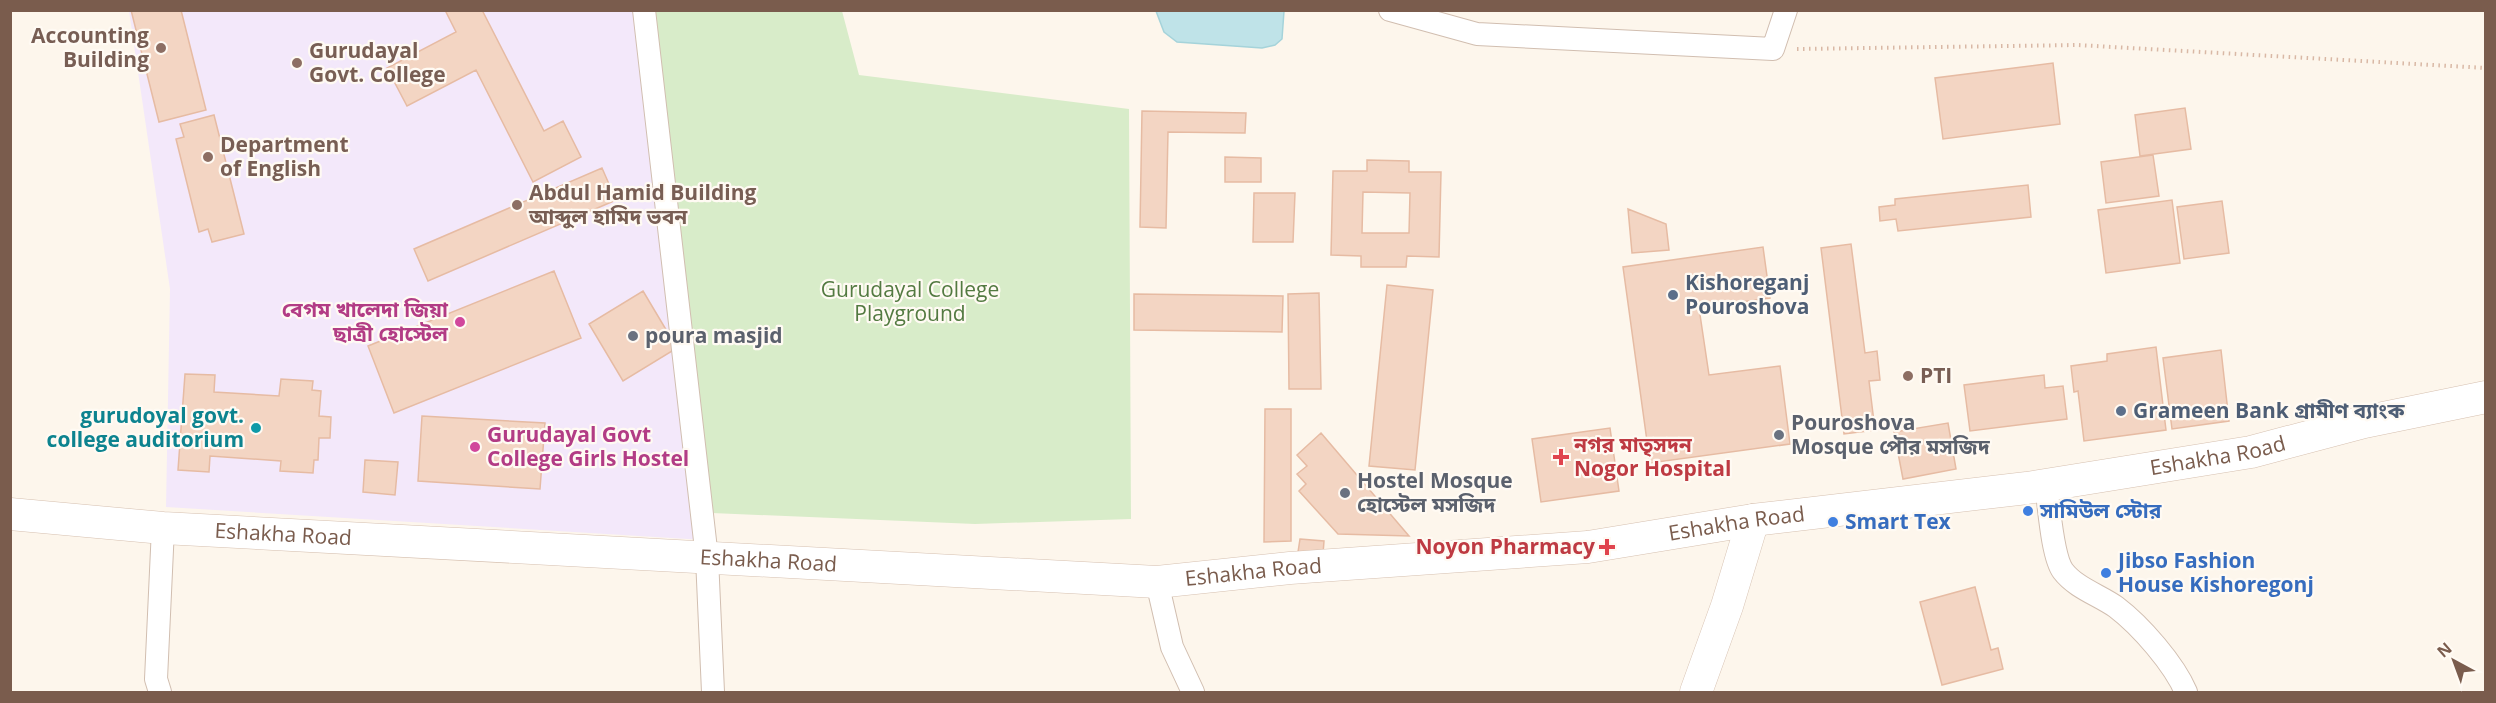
<svg xmlns="http://www.w3.org/2000/svg" width="2496" height="703" font-family="'Open Sans','Noto Sans Bengali',sans-serif">
<style>
.education{fill:#f3e8fa}
.green{fill:#d8ecc9}
.water{fill:#bfe3e8;stroke:#a5d3da;stroke-width:1.5}
.building{fill:#f3d5c3;stroke:#e6bba3;stroke-width:1.5;fill-rule:evenodd}
.lines{fill:none;stroke-linecap:round;stroke-linejoin:round}
.street-casing{stroke:#d1beb0;stroke-width:24}
.secondary-casing{stroke:#d6c0b0;stroke-width:33}
.path{stroke:#d9b8a5;stroke-width:4;stroke-dasharray:1.5 4.5;stroke-linecap:butt}
.street{stroke:#fff;stroke-width:22}
.secondary{stroke:#fff;stroke-width:32}
.education-dot{fill:#8d6e63;stroke:#fffaf3;stroke-width:2}
.service-dot{fill:#5c6f8a;stroke:#fffaf3;stroke-width:2}
.hotel-dot{fill:#d1479c;stroke:#fffaf3;stroke-width:2}
.worship-dot{fill:#6b7280;stroke:#fffaf3;stroke-width:2}
.culture-dot{fill:#0f9aa8;stroke:#fffaf3;stroke-width:2}
.health-dot{fill:#e0444e;stroke:#fffaf3;stroke-width:2}
.shop-dot{fill:#3f7fe0;stroke:#fffaf3;stroke-width:2}
.labels{text-anchor:middle;stroke-width:4.5;stroke-linejoin:round;paint-order:stroke}
.education-label{font-size:21px;font-weight:bold;fill:#785e54;stroke:#fffaf3;text-anchor:start}
.service-label{font-size:21px;font-weight:bold;fill:#4e5e75;stroke:#fffaf3;text-anchor:start}
.park-label{font-size:21px;fill:#537a41;stroke:#fffaf3}
.hotel-label{font-size:21px;font-weight:bold;fill:#b23c85;stroke:#fffaf3;text-anchor:end}
.worship-label{font-size:21px;font-weight:bold;fill:#5b616d;stroke:#fffaf3;text-anchor:start}
.culture-label{font-size:21px;font-weight:bold;fill:#0d838f;stroke:#fffaf3;text-anchor:end}
.health-label{font-size:21px;font-weight:bold;fill:#be3a42;stroke:#fffaf3;text-anchor:start}
.street-label{font-size:21px;fill:#7a5c4d;stroke:#fffaf3}
.shop-label{font-size:21px;font-weight:bold;fill:#366cbe;stroke:#fffaf3;text-anchor:start}
</style>
<rect width="100%" height="100%" fill="#fdf6ec"/>
<path class="education" d="M129,11H638L704,540L166,507L170,289Z"/>
<path class="green" d="M655,11H842L859,75L1129,109L1131,519L975,524L712,513Z"/>
<path class="water" d="M1156,11H1284L1282,39L1275,45L1262,48L1177,42L1164,32Z"/>
<path class="building" d="M131,10H181L206,110L159,122Z
M445,10H482L544,131L563,121L581,157L533,182L476,70L407,106L387,68L456,32Z
M2053,63L2060,124L1943,139L1935,78Z
M2185,108L2191,149L2140,156L2135,115Z
M1142,111L1246,113L1245,133L1168,132L1166,228L1140,227Z
M214,115L244,234L212,242L208,229L199,232L176,139L184,137L180,124Z
M2153,155L2159,196L2106,203L2101,162Z
M1225,157L1261,158V182H1225Z
M1367,160L1409,161V172H1441L1439,257L1407,256L1406,267H1361V256L1331,255L1333,171H1367ZM1363,192L1410,193L1409,233H1362Z
M602,168L616,200L428,281L414,249Z
M2028,185L2031,217L1898,231L1896,219L1880,221L1879,207L1895,205V199Z
M1254,193H1295L1293,242H1253Z
M2172,200L2180,263L2106,273L2098,210Z
M2222,201L2229,253L2184,259L2177,207Z
M1628,209L1666,224L1669,250L1632,253Z
M1851,244L1865,353L1877,351L1880,380L1869,381L1875,430L1844,434L1821,248Z
M1763,247L1770,298L1699,308L1709,375L1780,366L1790,444L1650,463L1623,267Z
M554,271L581,338L394,413L368,346Z
M1387,285L1433,290L1415,470L1369,466Z
M643,291L677,348L623,381L589,324Z
M1319,293L1321,389H1289L1288,294Z
M1134,294L1283,296L1282,332L1134,330Z
M2156,347L2166,430L2084,441L2078,391L2074,392L2071,366L2107,361V354Z
M2221,350L2229,421L2172,429L2163,358Z
M185,374L215,375L214,392L279,396L281,379L313,381L312,390L321,391L319,416L331,417L330,438H319L318,460H314L313,473L280,471L281,461L210,456L209,472L178,470Z
M2044,375L2045,388L2063,386L2067,419L1970,431L1964,385Z
M1265,409H1291V541L1264,542Z
M422,416L545,423L540,489L418,481Z
M1948,423L1956,469L1903,479L1894,432Z
M1610,428L1619,491L1541,502L1532,439Z
M1321,433L1409,536L1338,534L1299,491L1306,484L1297,474L1307,466L1297,455Z
M365,460L398,462L395,495L363,492Z
M1300,539L1324,541L1323,554L1298,552Z
M1975,587L1991,650L1998,648L2003,669L1942,685L1920,602Z"/>
<g class="lines">
<g class="street-casing">
<path id="street" d="M644,10L707,558L713,692
M1390,10L1477,34L1773,49L1786,10
M2046,485C2049,505 2052,556 2063,571C2076,588 2099,595 2116,607C2141,626 2174,664 2186,692
M1157,582L1172,647L1193,692
M160,692L156,679L163,528"/>
</g>
<g class="secondary-casing">
<g id="secondary">
<path id="s1" d="M10,514L163,528L1157,582L1290,568L1588,547L1753,520L2027,488L2251,452L2364,422L2486,397"/>
<path d="M1696,692L1727,606L1753,520"/>
</g>
</g>
<path class="path" d="M1797,49L2077,45L2486,68"/>
<use href="#street" class="street"/>
<use href="#secondary" class="secondary"/>
</g>
<g class="education-dot">
<circle cx="161" cy="48" r="6"/>
<circle cx="297" cy="63" r="6"/>
<circle cx="208" cy="157" r="6"/>
<circle cx="517" cy="205" r="6"/>
<circle cx="1908" cy="376" r="6"/>
</g>
<g class="service-dot">
<circle cx="1673" cy="295" r="6"/>
<circle cx="2121" cy="411" r="6"/>
</g>
<g class="hotel-dot">
<circle cx="460" cy="322" r="6"/>
<circle cx="475" cy="447" r="6"/>
</g>
<g class="worship-dot">
<circle cx="633" cy="336" r="6"/>
<circle cx="1779" cy="435" r="6"/>
<circle cx="1345" cy="493" r="6"/>
</g>
<circle class="culture-dot" cx="256" cy="428" r="6"/>
<g class="health-dot">
<path d="M1558 448h6v6h6v6h-6v6h-6v-6h-6v-6h6z"/>
<path d="M1604 538h6v6h6v6h-6v6h-6v-6h-6v-6h6z"/>
</g>
<g class="shop-dot">
<circle cx="2028" cy="511" r="6"/>
<circle cx="1833" cy="522" r="6"/>
<circle cx="2106" cy="573" r="6"/>
</g>
<g class="labels">
<g class="education-label">
<text x="149" y="43" text-anchor="end">Accounting<tspan x="149" dy="24">Building</tspan></text>
<text x="309" y="58">Gurudayal<tspan x="309" dy="24">Govt. College</tspan></text>
<text x="220" y="152">Department<tspan x="220" dy="24">of English</tspan></text>
<text x="529" y="200">Abdul Hamid Building<tspan x="529" dy="24">আব্দুল হামিদ ভবন</tspan></text>
<text x="1920" y="383">PTI</text>
</g>
<g class="service-label">
<text x="1685" y="290">Kishoreganj<tspan x="1685" dy="24">Pouroshova</tspan></text>
<text x="2133" y="418">Grameen Bank গ্রামীণ ব্যাংক</text>
</g>
<g class="park-label">
<text x="910" y="297">Gurudayal College<tspan x="910" dy="24">Playground</tspan></text>
</g>
<g class="hotel-label">
<text x="448" y="317">বেগম খালেদা জিয়া<tspan x="448" dy="24">ছাত্রী হোস্টেল</tspan></text>
<text x="487" y="442" text-anchor="start">Gurudayal Govt<tspan x="487" dy="24">College Girls Hostel</tspan></text>
</g>
<g class="worship-label">
<text x="645" y="343">poura masjid</text>
<text x="1791" y="430">Pouroshova<tspan x="1791" dy="24">Mosque পৌর মসজিদ</tspan></text>
<text x="1357" y="488">Hostel Mosque<tspan x="1357" dy="24">হোস্টেল মসজিদ</tspan></text>
</g>
<g class="culture-label">
<text x="244" y="423">gurudoyal govt.<tspan x="244" dy="24">college auditorium</tspan></text>
</g>
<g class="health-label">
<text x="1574" y="452">নগর মাতৃসদন<tspan x="1574" dy="24">Nogor Hospital</tspan></text>
<text x="1595" y="554" text-anchor="end">Noyon Pharmacy</text>
</g>
<g class="street-label">
<text dy="7" stroke="none"><textPath href="#s1" startOffset="2218">Eshakha Road</textPath></text>
<text dy="7" stroke="none"><textPath href="#s1" startOffset="1732">Eshakha Road</textPath></text>
<text dy="7" stroke="none"><textPath href="#s1" startOffset="274">Eshakha Road</textPath></text>
<text dy="7" stroke="none"><textPath href="#s1" startOffset="760">Eshakha Road</textPath></text>
<text dy="7" stroke="none"><textPath href="#s1" startOffset="1246">Eshakha Road</textPath></text>
</g>
<g class="shop-label">
<text x="2040" y="518">সামিউল স্টোর</text>
<text x="1845" y="529">Smart Tex</text>
<text x="2118" y="568">Jibso Fashion<tspan x="2118" dy="24">House Kishoregonj</tspan></text>
</g>
</g>
<rect width="2496" height="703" fill="none" stroke="#7a5c4d" stroke-width="24"/>
<g transform="translate(2454 661) rotate(319)" stroke="#fffaf3" stroke-width="4.5" paint-order="stroke">
<path d="M0-4.5L10 22L0 15L-10 22Z" fill="#7a5c4d"/>
<text y="-9" font-size="16" font-weight="bold" text-anchor="middle" fill="#7a5c4d">N</text>
</g>
</svg>
